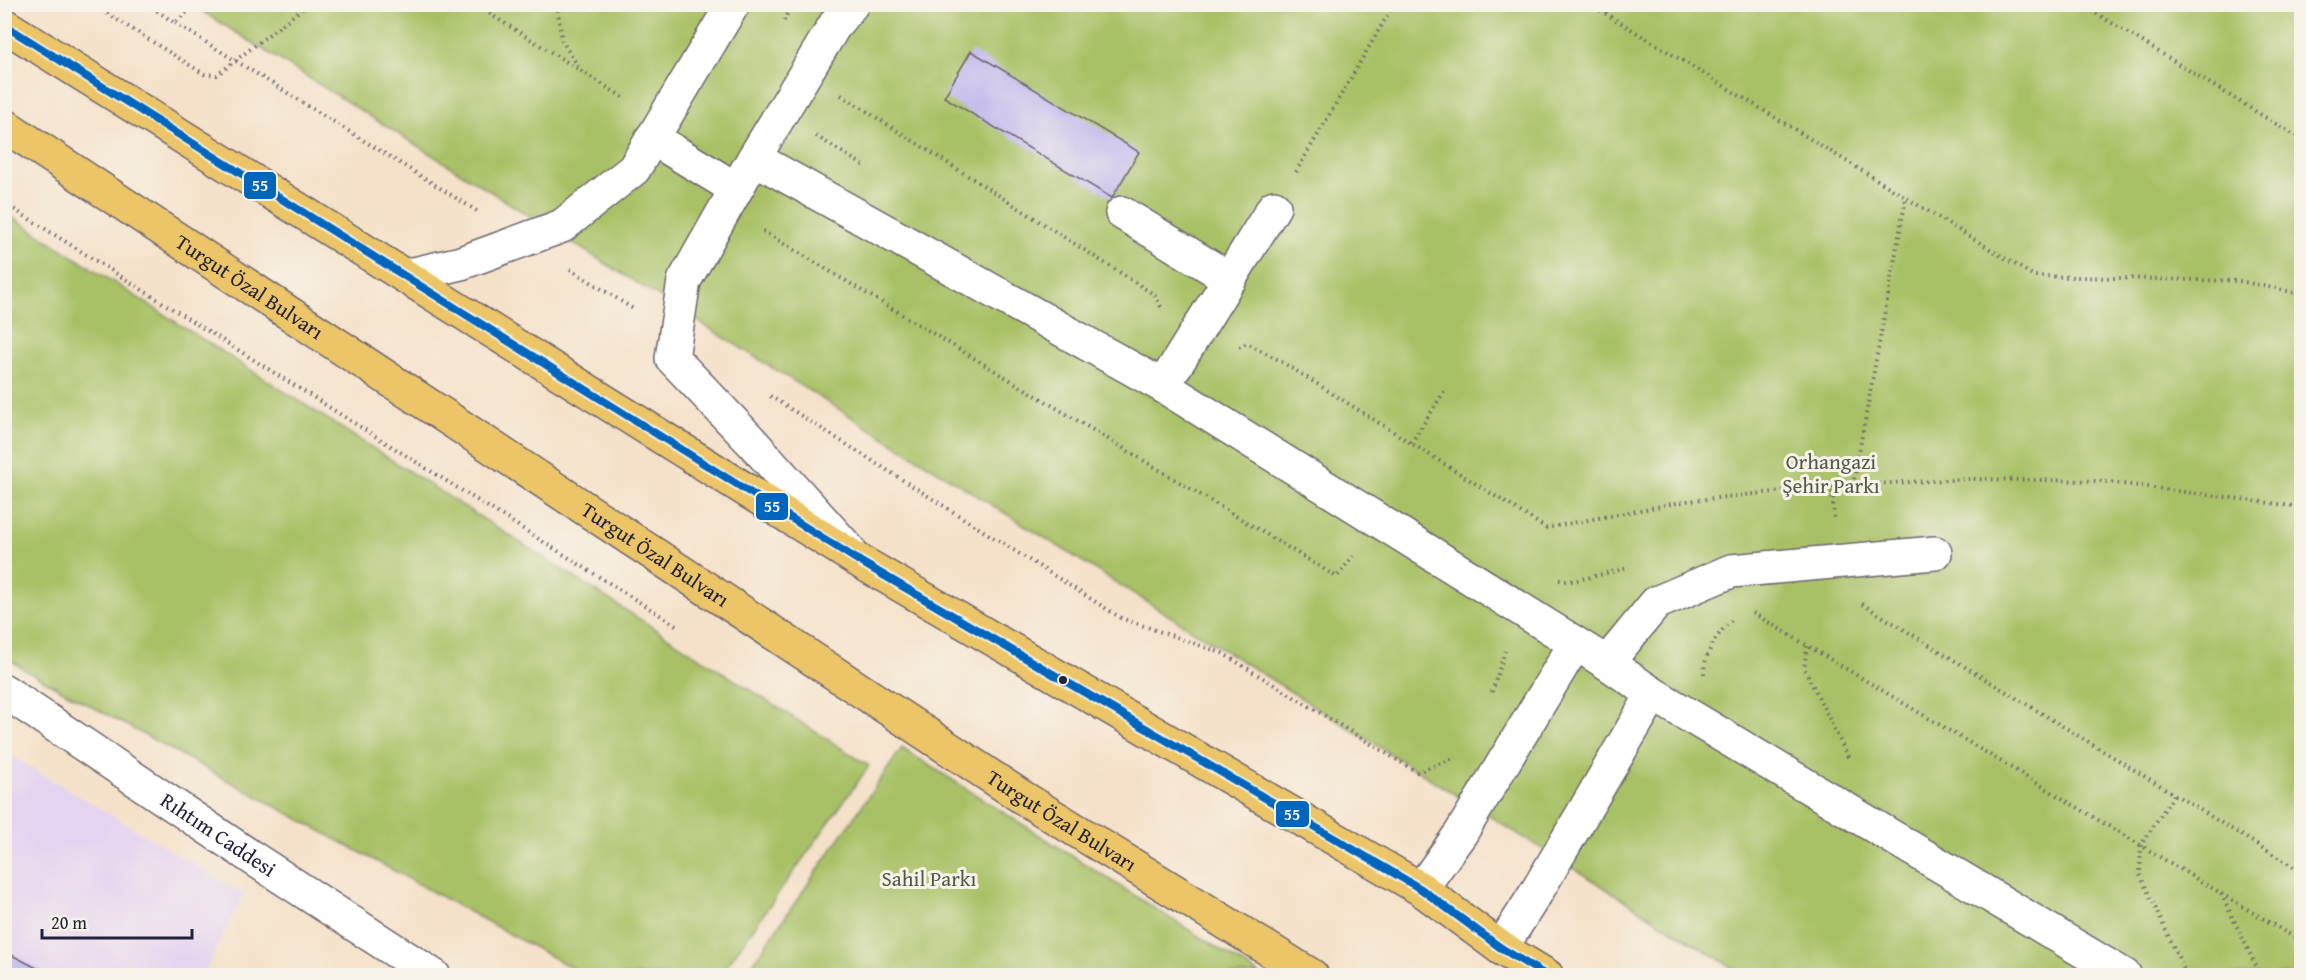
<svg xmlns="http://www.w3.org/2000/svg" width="2306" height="980" font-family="'Gentium Book Plus',serif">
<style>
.built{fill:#e4d3f1}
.green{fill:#a9c166;stroke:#667250;stroke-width:1.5}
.building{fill:#c0b5ee}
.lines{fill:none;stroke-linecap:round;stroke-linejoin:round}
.minor-casing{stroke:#6c656d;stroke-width:36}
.highway-casing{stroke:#6c656d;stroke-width:36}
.path{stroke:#6c656d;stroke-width:4;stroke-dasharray:1.5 4.5;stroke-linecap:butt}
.minor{stroke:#fff;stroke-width:33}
.highway{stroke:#edc569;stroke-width:33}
.bus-1-casing{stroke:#f7f3e8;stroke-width:12}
.bus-1{stroke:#0065bd;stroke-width:8}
.bus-dot{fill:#22223b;stroke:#f7f3e8;stroke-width:2}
.labels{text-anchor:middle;stroke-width:6;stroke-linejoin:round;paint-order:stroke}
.street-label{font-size:21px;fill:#22223b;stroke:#f7f3e8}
.park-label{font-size:21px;fill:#515a4a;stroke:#f7f3e8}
.line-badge{stroke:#f7f3e8;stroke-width:2}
.badge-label{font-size:16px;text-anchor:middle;font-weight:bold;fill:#fff}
</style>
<rect width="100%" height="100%" fill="#f7f3e8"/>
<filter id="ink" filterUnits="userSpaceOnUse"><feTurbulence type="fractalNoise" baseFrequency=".0167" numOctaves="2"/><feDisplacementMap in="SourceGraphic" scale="12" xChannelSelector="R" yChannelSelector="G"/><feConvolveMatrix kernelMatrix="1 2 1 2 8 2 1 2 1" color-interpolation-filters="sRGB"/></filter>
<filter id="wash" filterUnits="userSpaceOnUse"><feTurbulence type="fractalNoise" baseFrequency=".008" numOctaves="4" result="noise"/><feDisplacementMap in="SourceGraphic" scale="24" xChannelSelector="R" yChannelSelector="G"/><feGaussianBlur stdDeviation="1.35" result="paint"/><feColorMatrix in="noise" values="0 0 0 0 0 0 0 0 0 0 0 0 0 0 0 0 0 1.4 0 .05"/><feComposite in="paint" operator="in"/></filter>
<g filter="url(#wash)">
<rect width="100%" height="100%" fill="#f5e1c9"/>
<path class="built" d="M5,752L244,894L203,975L5,976Z"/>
<path class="green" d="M192,5H2301V975H1744Z
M4,212L869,766L720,975H585L25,670L5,656Z
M902,748L1260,975H745Z"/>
<g id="blocks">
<path class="building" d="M971,51L1139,152L1112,198L944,97Z
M4,951L52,976H4Z"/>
</g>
</g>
<g filter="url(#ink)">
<use href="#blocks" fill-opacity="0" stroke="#6c656d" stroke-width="1.5"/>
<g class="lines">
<g class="minor-casing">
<g id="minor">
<path d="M652,138L736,189"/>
<path d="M754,158L1163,386L1607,663L1653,694L2125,976"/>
<path d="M1122,213L1230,279"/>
<path d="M405,276L461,263L562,226L634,169L733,4"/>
<path d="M1163,386L1274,207"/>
<path d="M849,550L752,442L672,358L684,281L754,158L836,23L852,4"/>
<path d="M1607,663L1656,603L1731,571L1935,553"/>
<path id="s1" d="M4,691L254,859L434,976"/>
<path d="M1421,889L1461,833L1575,644"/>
<path d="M1501,948L1536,893L1653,694"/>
</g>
</g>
<g class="highway-casing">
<g id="highway">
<path d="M4,25L861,562L1421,889L1501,948L1547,976"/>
<path id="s2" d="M4,125L1022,797L1312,976"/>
</g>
</g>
<path class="path" d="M92,4L204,74L217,75L308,4
M147,4L175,23L196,4
M474,4L626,99
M557,4L562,41L579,68
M1590,4L2034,276L2239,281L2302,294
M2081,4L2302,140
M784,21L791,4
M175,23L477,211
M841,95L1155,295L1161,307
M816,136L866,167
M1296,172L1394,4
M4,203L679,627
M763,231L1337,577L1353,556
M570,269L635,310
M1239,347L1247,343L1279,360L1546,528L1687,501L1832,486L1969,479L2100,481L2302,507
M770,396L1121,618L1222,653L1417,772L1454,758
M1411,443L1446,389
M1853,485L1906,198
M1832,486L1834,519
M1559,580L1574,581L1628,568
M1862,604L2302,872
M1753,613L2302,942
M1807,646L1804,668L1850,761
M1704,674C1704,653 1718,633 1733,619
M1492,692L1505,651
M2174,795L2141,845L2140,875L2187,976
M2221,894L2261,976"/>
<use href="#minor" class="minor"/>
<use href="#highway" class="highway"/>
<g class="bus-1-casing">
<path id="bus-1" d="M4,25L861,562L1421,889L1501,948L1547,976"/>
</g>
<use href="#bus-1" class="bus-1"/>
</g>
</g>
<circle class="bus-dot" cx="1063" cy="680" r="5"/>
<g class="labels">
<g class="street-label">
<text dy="7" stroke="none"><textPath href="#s2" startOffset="294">Turgut Özal Bulvarı</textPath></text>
<text dy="7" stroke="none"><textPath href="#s2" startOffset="780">Turgut Özal Bulvarı</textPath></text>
<text dy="7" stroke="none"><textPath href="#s2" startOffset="1266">Turgut Özal Bulvarı</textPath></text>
<text dy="7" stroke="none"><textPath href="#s1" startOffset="258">Rıhtım Caddesi</textPath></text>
</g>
<g class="park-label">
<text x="1831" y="469">Orhangazi<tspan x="1831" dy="24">Şehir Parkı</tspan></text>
<text x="929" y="886">Sahil Parkı</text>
</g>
</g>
<g class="line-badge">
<rect x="243" y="171" width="34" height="29" rx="6" fill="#0065bd"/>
<rect x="755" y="492" width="34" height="29" rx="6" fill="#0065bd"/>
<rect x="1275" y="800" width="35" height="28" rx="6" fill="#0065bd"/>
</g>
<g class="badge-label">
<text x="260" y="191">55</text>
<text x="772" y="512">55</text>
<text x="1292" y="820">55</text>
</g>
<rect width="2306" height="980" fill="none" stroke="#f7f3e8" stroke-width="24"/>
<path d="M42 929v9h150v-9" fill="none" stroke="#22223b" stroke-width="3"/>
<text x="51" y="929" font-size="18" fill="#22223b" stroke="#f7f3e8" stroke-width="4.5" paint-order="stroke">20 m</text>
</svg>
